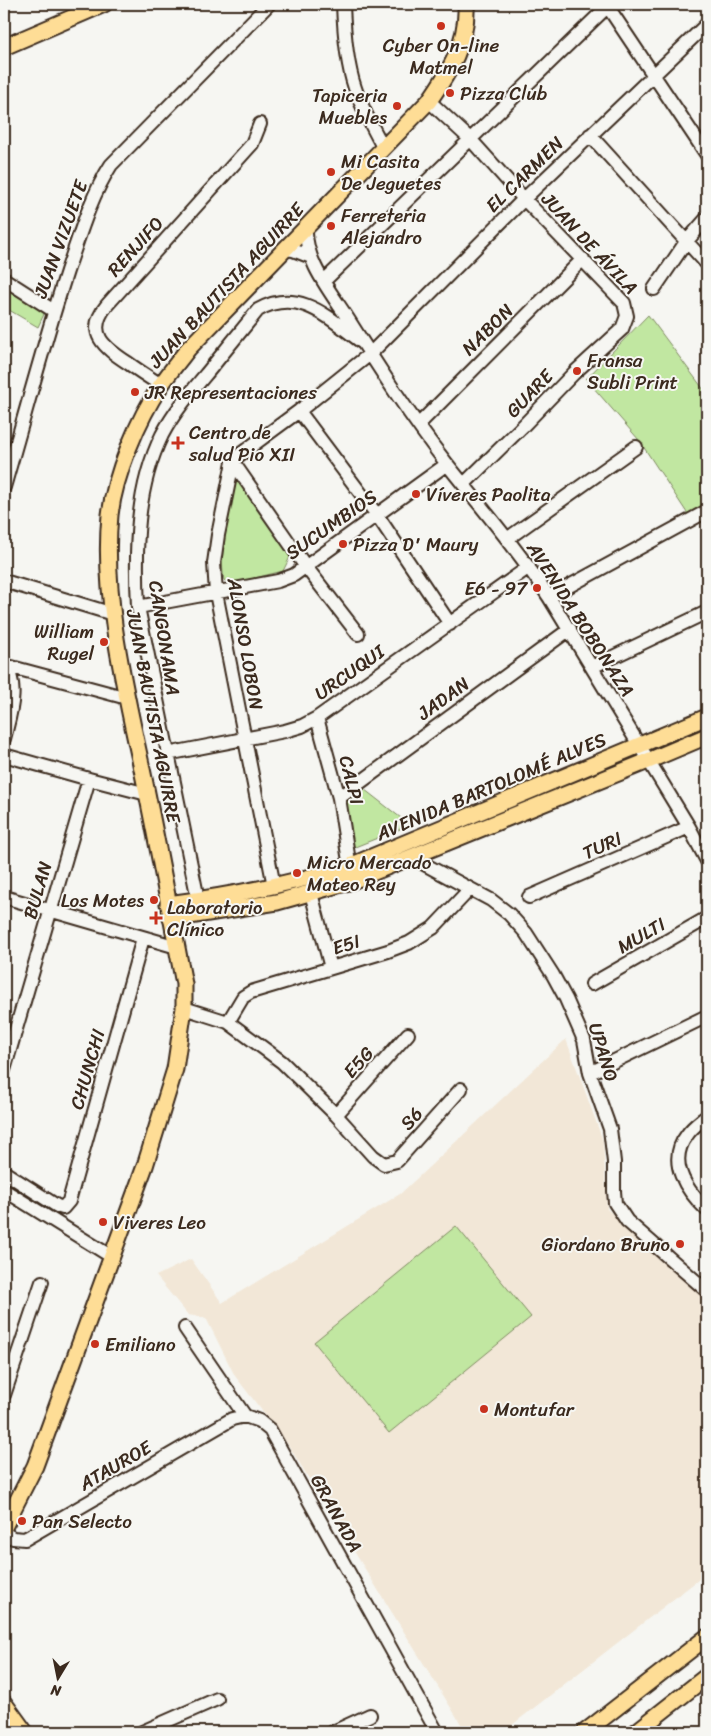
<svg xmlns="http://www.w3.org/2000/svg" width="711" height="1736" font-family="Sriracha,sans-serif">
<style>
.built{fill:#f2e7d7}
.green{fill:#c1e7a1;stroke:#7e8860}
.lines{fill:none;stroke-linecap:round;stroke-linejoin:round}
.minor-casing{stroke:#3b2a1e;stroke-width:16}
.major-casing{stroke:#3b2a1e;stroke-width:19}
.minor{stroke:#f6f6f2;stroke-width:12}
.major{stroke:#fedd96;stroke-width:15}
.poi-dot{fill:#c8321e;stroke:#f6f6f2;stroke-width:2}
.labels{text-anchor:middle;stroke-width:4;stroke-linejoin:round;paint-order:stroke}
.poi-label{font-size:19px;fill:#3b2a1e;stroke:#f6f6f2;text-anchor:start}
.street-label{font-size:19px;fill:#3b2a1e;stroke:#f6f6f2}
</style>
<rect width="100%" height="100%" fill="#f6f6f2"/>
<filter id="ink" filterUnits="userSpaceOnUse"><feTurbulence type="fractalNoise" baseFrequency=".02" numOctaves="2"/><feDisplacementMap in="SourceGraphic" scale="10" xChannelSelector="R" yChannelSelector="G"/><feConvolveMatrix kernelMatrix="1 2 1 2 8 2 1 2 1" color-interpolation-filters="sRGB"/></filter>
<g filter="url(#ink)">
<path class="built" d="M566,1039L603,1141L607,1209L707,1298V1573L503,1732H466L287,1443L235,1376L206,1318L188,1315L156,1276L191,1259L222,1303L400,1194Z"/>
<path class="green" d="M4,285L45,312L38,327L4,307Z
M648,315L707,394V506L689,516L639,440L586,379Z
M237,474L291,555L283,571L230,584L224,580C218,550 231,505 237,474Z
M360,786L410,825L350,849L342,800Z
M456,1226L531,1317L389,1433L314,1342Z"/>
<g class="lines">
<g class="minor-casing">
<path id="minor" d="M343,4C344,31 346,62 355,88C362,109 373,128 383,147
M606,4L707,155
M429,101L471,140L524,199L624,303L627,316L622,329L574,373L522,427L464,484
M590,135L707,264
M306,227C304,261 331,292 348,319C379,368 411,418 447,464C482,508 518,550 549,597L689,827L707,861
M284,249L293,250L311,257
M4,279L54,311
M324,281L608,6
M654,289L686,242L707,218
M161,385C150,378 139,371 128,363C105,348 84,333 107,305L252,144L260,124
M299,411L377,515L450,624
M418,425L583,259
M233,462L306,567L358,634
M4,487C25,415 44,342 67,271C80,234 90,198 111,165L269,4
M507,539L636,447
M4,581L113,614
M549,597L707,511
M138,607L278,581L294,575L447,464
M4,662C20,686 10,714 4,739
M4,665L127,698
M592,667L707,612
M317,718L339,798L351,874
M167,754L285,731L302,726L317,718L529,567
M4,755L89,779L147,794
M339,798L570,629
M411,857L491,900L509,914L526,933L553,975L566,999L584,1040L590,1073L610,1129L614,1162V1191L615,1203L627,1221L707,1291
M274,886L216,593L214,563L218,535L233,462L238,456L299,411L370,354L524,199L707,24
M311,893L331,968
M4,897L177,947
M529,897L689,827
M200,909L138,607C135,549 136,488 162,435C174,412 191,392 207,373C224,352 241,331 258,310C299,286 330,319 363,343
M592,984L707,918
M184,1008L228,1022L266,1050L282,1062L336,1115L373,1156L384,1164L397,1161L461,1089
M228,1022L243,997L251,992L388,951L409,943L433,928L470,889
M4,1070L89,779
M590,1073L707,1016
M336,1115L408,1034
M707,1116C700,1122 692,1127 687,1135C666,1162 687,1191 707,1210
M4,1172L57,1206L63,1208L69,1201L143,938
M4,1190L112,1257
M185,1328L245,1416L259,1421L270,1430L437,1732
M4,1395L42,1282
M4,1533L13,1538L25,1539L232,1419L245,1416
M142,1732L217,1699
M333,1732L370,1715"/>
</g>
<g class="major-casing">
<path id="major" d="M4,47L104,4
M168,904C230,896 290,884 350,866L707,717
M171,919L277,902L352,881L648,761L707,736
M4,1527L35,1466L145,1166L175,1069L184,1008V984C170,912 157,840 142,769C125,689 102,596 110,515C115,474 138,419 161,385C169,373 179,361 188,349L429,101C450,71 468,42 466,4
M4,1703L25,1732
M585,1732L707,1637
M636,1732L707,1676"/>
</g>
<use href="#minor" class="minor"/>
<use href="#major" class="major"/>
</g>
</g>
<g class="poi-dot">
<circle cx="441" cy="26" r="5"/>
<circle cx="450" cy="93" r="5"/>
<circle cx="397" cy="106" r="5"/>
<circle cx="331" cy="172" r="5"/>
<circle cx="331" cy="226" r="5"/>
<circle cx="577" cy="371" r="5"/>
<circle cx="135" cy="392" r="5"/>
<path d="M175.5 435.5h5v5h5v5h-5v5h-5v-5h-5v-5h5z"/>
<circle cx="416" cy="494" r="5"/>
<circle cx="343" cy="544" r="5"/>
<circle cx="537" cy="588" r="5"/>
<circle cx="104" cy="642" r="5"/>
<circle cx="297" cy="873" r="5"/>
<circle cx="154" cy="900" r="5"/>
<path d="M153.5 910.5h5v5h5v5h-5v5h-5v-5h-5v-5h5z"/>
<circle cx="103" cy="1222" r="5"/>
<circle cx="680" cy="1244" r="5"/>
<circle cx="95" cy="1344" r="5"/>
<circle cx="484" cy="1409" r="5"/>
<circle cx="22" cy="1521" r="5"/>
</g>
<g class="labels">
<g class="poi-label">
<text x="441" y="52" text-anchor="middle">Cyber On-line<tspan x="441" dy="22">Matmel</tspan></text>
<text x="460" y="100">Pizza Club</text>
<text x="387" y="102" text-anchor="end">Tapiceria<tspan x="387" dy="22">Muebles</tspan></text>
<text x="341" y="168">Mi Casita<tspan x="341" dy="22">De Jeguetes</tspan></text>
<text x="341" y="222">Ferreteria<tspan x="341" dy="22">Alejandro</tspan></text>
<text x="587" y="367">Fransa<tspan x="587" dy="22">Subli Print</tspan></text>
<text x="145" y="399">JR Representaciones</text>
<text x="189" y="439">Centro de<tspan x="189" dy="22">salud Pio XII</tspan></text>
<text x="426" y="501">Víveres Paolita</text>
<text x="353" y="551">Pizza D' Maury</text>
<text x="527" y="595" text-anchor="end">E6 - 97</text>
<text x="94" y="638" text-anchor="end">William<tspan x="94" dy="22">Rugel</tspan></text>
<text x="307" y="869">Micro Mercado<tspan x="307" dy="22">Mateo Rey</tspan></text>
<text x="144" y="907" text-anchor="end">Los Motes</text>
<text x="167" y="914">Laboratorio<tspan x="167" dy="22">Clínico</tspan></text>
<text x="113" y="1229">Viveres Leo</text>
<text x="670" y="1251" text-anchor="end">Giordano Bruno</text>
<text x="105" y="1351">Emiliano</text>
<text x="494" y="1416">Montufar</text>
<text x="32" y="1528">Pan Selecto</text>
</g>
<g class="street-label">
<text transform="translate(524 174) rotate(-44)" y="7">EL CARMEN</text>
<text transform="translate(60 239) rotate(-70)" y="7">JUAN VIZUETE</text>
<text transform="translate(590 243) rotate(47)" y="7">JUAN DE ÁVILA</text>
<text transform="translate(135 246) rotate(-48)" y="7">RENJIFO</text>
<text transform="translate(226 285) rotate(-47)" y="7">JUAN BAUTISTA AGUIRRE</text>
<text transform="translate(487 329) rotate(-45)" y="7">NABON</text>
<text transform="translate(529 393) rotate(-46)" y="7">GUARE</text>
<text transform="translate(331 524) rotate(-35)" y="7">SUCUMBIOS</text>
<text transform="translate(581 619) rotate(57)" y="7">AVENIDA BOBONAZA</text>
<text transform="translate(165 638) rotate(81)" y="7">CANGONAMA</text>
<text transform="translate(246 644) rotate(80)" y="7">ALONSO LOBON</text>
<text transform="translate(349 672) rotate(-35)" y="7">URCUQUI</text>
<text transform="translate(443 698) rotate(-36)" y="7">JADAN</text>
<text transform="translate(154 716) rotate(79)" y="7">JUAN BAUTISTA AGUIRRE</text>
<text transform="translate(352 780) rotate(76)" y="7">CALPI</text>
<text transform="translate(491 786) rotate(-23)" y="7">AVENIDA BARTOLOMÉ ALVES</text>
<text transform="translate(602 845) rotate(-24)" y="7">TURI</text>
<text transform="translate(37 890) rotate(-74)" y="7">BULAN</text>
<text transform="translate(641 935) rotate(-30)" y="7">MULTI</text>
<text transform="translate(346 944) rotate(-17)" y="7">E5I</text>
<text transform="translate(604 1052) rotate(73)" y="7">UPANO</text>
<text transform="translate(358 1062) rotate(-48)" y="7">E5G</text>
<text transform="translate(87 1069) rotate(-74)" y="7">CHUNCHI</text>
<text transform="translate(411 1118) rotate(-48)" y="7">S6</text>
<text transform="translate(115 1465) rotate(-30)" y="7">ATAUROE</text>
<text transform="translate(337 1513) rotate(61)" y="7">GRANADA</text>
</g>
</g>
<rect width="711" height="1736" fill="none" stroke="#f6f6f2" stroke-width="20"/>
<rect x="10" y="10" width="691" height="1716" fill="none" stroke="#3b2a1e" stroke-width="2" filter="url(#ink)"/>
<g transform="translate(58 1678) rotate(190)" stroke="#f6f6f2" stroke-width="4" paint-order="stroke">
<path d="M0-4L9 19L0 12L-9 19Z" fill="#3b2a1e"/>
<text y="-8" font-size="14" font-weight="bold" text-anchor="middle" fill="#3b2a1e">N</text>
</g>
</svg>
